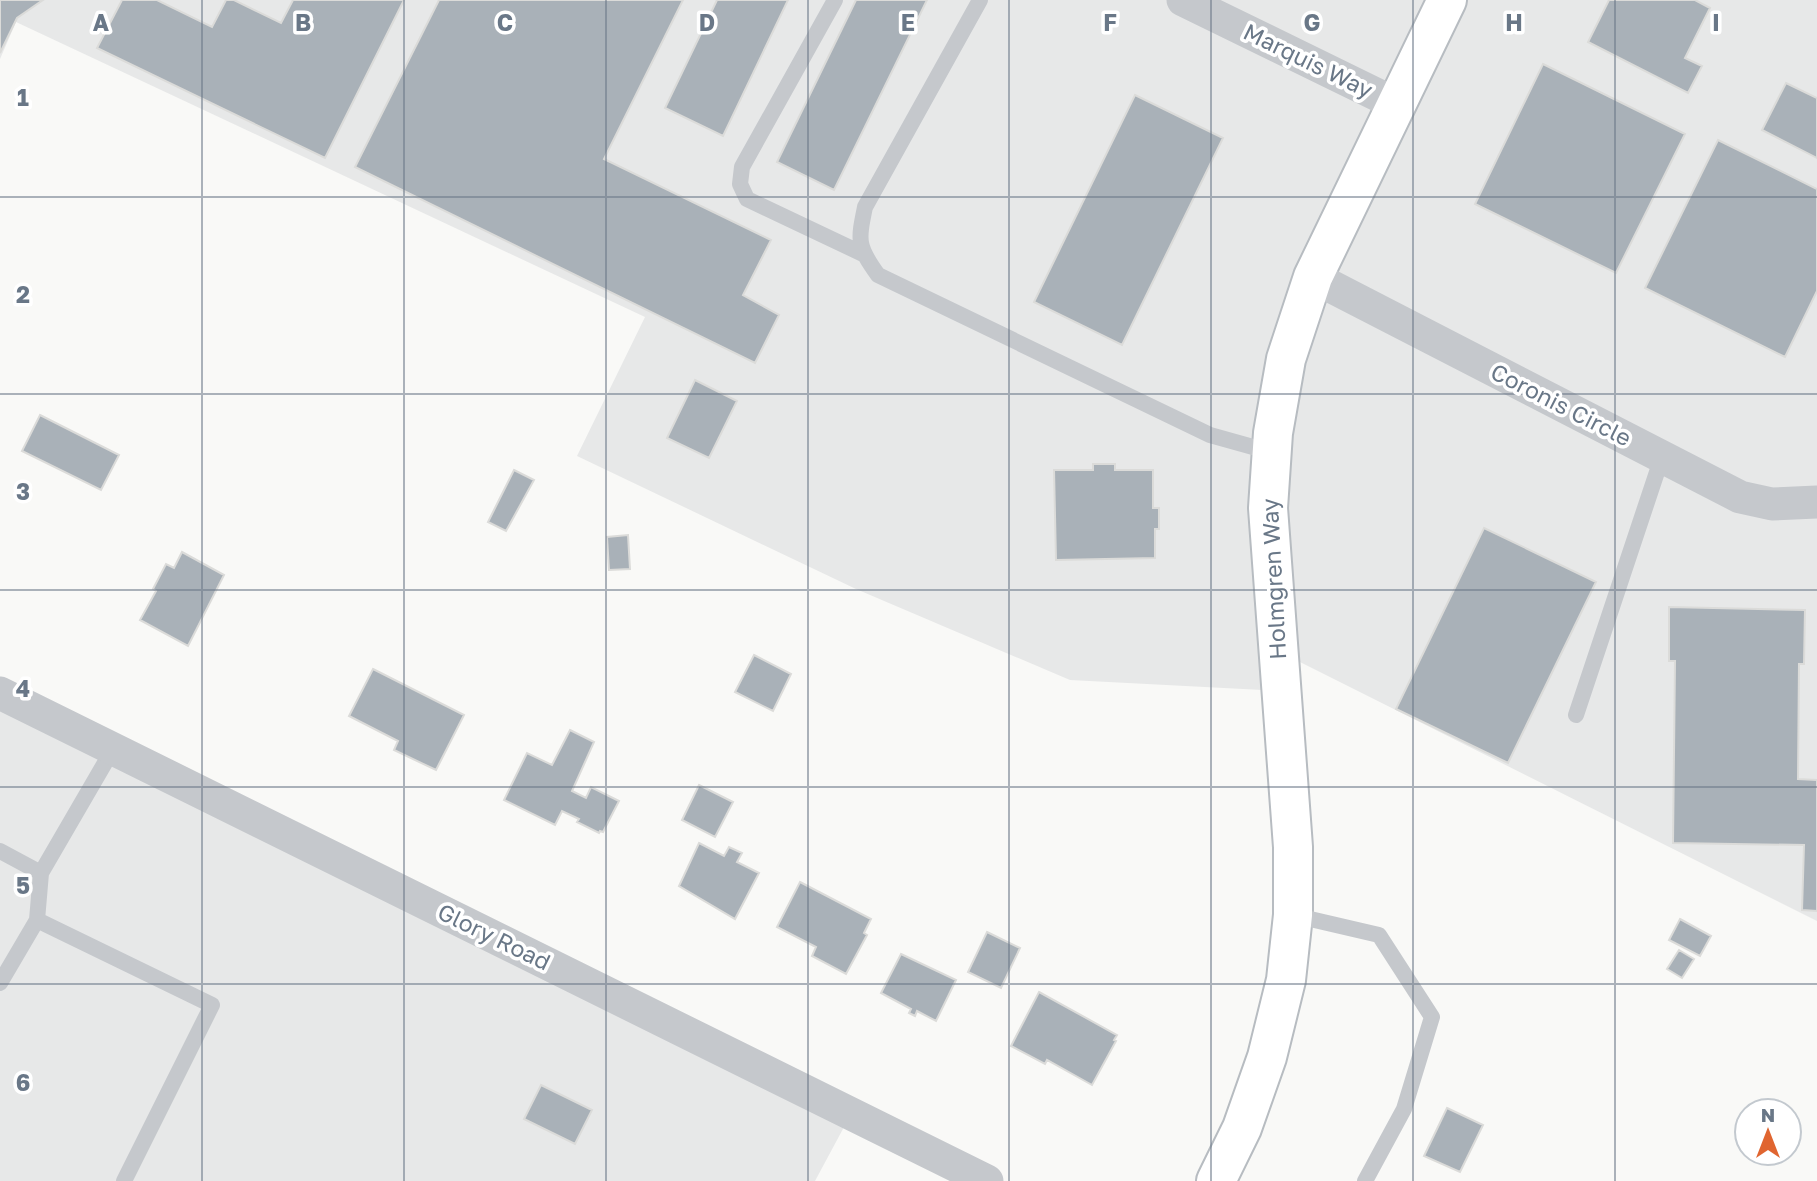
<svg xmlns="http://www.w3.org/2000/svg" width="1817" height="1181" font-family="'Golos Text',sans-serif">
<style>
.built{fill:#e7e8e8}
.building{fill:#a9b1b8;stroke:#dbdbd9;stroke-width:2}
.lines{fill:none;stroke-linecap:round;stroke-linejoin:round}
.secondary-casing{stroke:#b7bcc1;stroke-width:42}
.lane{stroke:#c5c8cc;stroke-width:16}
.street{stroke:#c5c8cc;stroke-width:33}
.secondary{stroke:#fff;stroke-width:38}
.grid{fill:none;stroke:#697787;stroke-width:2;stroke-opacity:0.55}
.labels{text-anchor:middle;stroke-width:7;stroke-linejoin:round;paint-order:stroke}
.street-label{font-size:23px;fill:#697787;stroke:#fff}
.grid-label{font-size:23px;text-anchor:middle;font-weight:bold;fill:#697787;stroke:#fff;stroke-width:7;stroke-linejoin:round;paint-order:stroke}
</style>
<rect width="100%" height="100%" fill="#f9f9f7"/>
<path class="built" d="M0,0H1817V921L1278,651L1281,691L1070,680L856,589L577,456L645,317L16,22L0,59Z
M0,693L851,1114L815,1181H0Z"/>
<path class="building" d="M0,0H43L17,18L0,53Z
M122,0H157L212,27L226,0H234L281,23L293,0H404L325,158L97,48Z
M439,0H683L604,159L771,240L743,295L779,315L755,363L355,167Z
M717,0H788L723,136L665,108Z
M856,0H927L834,190L777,162Z
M1609,0H1695L1710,8L1685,58L1702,66L1688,93L1588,42Z
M1543,64L1685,134L1616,273L1475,204Z
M1786,83L1817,98V158L1762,130Z
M1135,95L1223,138L1122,345L1034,302Z
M1718,140L1817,189V291L1785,357L1645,288Z
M695,380L737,401L709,458L667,438Z
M40,415L119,455L101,490L22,451Z
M1093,464H1115V470H1153V508H1159V529H1155V558L1056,560L1054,470H1093Z
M514,470L534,480L506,531L488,522Z
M1484,528L1596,582L1508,763L1396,709Z
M628,535L630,569L609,570L607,537Z
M182,552L224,575L188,646L140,620L156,591L153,589L166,564L174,568Z
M1669,607L1805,610L1804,664H1799L1798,779L1817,780V911L1802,910L1804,845L1673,843L1675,661H1669Z
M754,655L791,674L773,711L735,692Z
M373,669L464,715L436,770L394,750L398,741L349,716Z
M570,730L594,742L572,791L586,798L591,787L619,801L603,832L600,831L599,833L577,822L579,819L562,811L555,825L504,800L527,753L552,765Z
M699,785L733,802L715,837L682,820Z
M699,843L724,856L729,847L742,853L737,862L759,873L735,919L679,886Z
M800,882L871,919L864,933L867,935L846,974L812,956L816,947L777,927Z
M1680,919L1711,936L1700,956L1669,940Z
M987,932L1020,948L1001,988L968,972Z
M1679,950L1694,959L1682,978L1667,969Z
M901,954L956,980L936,1021L917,1011L915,1016L909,1013L911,1009L881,993Z
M1039,992L1117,1035L1114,1040L1116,1041L1092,1085L1047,1060L1045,1064L1011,1046Z
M541,1085L592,1110L575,1144L524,1119Z
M1447,1108L1483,1125L1460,1172L1424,1156Z"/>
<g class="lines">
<g class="secondary-casing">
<path id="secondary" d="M1216,1181L1242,1128L1267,1057L1286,980L1293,915V847L1268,508L1273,433L1286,359L1313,277L1447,0"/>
</g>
<path class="lane" d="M835,0L742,167L740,184L747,199L863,254
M980,0L865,207C858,241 857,246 878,275L1210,435L1271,452
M1576,715L1662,457
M0,851L41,873L37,920L212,1005L124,1181
M41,873L113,749
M1293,915L1379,935L1432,1017L1404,1109L1365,1181
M0,983L37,920"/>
<path class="street" d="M1183,0L1396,104
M1313,277L1740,497L1772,504L1817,502
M0,693L987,1181"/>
<use href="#secondary" class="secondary"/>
</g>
<path class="grid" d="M202,0V1181M404,0V1181M606,0V1181M808,0V1181M1009,0V1181M1211,0V1181M1413,0V1181M1615,0V1181M0,197H1817M0,394H1817M0,590H1817M0,787H1817M0,984H1817"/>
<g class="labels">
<g class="street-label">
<text transform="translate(1308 61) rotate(26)" y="8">Marquis Way</text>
<text transform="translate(1561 405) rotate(27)" y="8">Coronis Circle</text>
<text transform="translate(1274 579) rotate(-93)" y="8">Holmgren Way</text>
<text transform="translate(494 937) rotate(26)" y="8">Glory Road</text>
</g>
</g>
<g class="grid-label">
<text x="101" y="31">A</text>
<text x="303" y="31">B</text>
<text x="505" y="31">C</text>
<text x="707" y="31">D</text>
<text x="908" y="31">E</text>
<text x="1110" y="31">F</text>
<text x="1312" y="31">G</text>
<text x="1514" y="31">H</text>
<text x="1716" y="31">I</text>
<text x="23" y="106">1</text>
<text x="23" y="303">2</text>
<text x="23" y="500">3</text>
<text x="23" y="697">4</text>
<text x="23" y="894">5</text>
<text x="23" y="1091">6</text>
</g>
<g transform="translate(1768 1132)"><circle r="33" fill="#ffffff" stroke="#c3c9cf" stroke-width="2"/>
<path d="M0-5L12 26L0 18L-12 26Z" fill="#e06530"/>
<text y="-10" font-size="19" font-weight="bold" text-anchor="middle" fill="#697787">N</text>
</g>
</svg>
